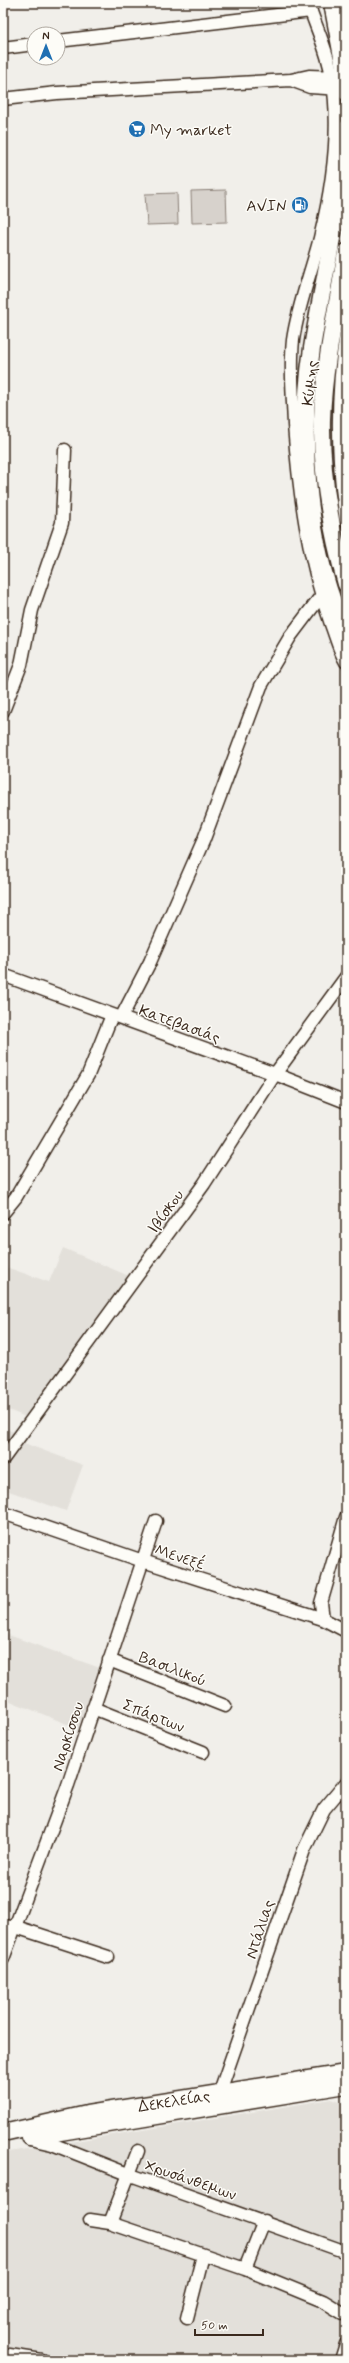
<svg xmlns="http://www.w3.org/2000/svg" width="349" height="2363" font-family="Mynerve,sans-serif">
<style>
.built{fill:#e3e0da}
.green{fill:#d7d2cc;stroke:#897e75}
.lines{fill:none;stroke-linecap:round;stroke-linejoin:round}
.minor-casing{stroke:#3b2a1e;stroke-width:15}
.major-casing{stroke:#3b2a1e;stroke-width:19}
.minor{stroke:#fdfcf7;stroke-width:12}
.major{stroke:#fdfcf7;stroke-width:16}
.labels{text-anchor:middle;stroke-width:3;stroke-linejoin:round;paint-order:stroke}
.poi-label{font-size:16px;fill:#3b2a1e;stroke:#fdfcf7;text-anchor:start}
.street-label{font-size:16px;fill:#3b2a1e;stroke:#fdfcf7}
</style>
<rect width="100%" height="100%" fill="#f1efea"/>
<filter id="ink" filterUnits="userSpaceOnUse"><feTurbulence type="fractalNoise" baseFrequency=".025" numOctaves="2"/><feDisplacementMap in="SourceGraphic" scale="8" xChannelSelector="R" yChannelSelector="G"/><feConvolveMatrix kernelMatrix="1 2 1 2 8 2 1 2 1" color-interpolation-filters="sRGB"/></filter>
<g filter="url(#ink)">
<path class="built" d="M63,1248L129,1276L26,1417L3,1408V1266L49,1282Z
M3,1428L14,1432L10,1438L83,1465L66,1511L3,1489Z
M3,1633L100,1668L79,1729L3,1698Z
M331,2099L346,2104V2360H3V2153Z"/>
<path class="green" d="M226,190L227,222L192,223L191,191Z
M177,193L178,224L147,225L145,194Z
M338,233L341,235L323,352L334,564L346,602V620L322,539L314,477L313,387Z"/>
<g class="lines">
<g class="minor-casing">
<path id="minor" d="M308,3C316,28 328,51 332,77C341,128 332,189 320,238C311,273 298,305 293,340C290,368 293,396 294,425C299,492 308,560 331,624C336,637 339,650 346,662
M58,41L311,11
M3,48L34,44
M291,80L310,87L341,89
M3,99L57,93L291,80L309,76L338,77
M346,334C336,396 337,458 346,520
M3,711L21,665L32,610L62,523L65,450
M3,975L275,1074L346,1102
M121,1018L150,962L204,839L261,686L290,637L321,596
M3,1213L16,1197L88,1075L112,1015
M3,1459L204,1184L275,1074L346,977
M3,1513L143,1561L323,1619L346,1631
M323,1619L321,1603L346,1517
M109,1660L225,1706
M93,1708L203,1752
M3,1926L19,1928L108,1957
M3,1959L68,1785L156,1521
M219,2094L304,1850L324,1809L346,1783
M30,2139L52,2144L128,2174L346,2252
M90,2220L110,2223L245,2269L323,2301L346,2315
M110,2223L138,2151
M245,2269L264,2221
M187,2318L203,2255
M3,2354L42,2360
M341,2360L346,2344"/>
</g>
<g class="major-casing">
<g id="major">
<path d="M332,3L343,62L346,92"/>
<path d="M346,129C342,203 324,275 312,348C298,442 307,547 346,634"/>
<path d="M346,252C337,307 324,363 322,419C321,474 331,531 346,584"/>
<path id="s1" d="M3,2133L87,2114L346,2073"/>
<path d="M30,2137L346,2085"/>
</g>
</g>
<use href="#minor" class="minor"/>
<use href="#major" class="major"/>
</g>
</g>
<defs>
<g id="supermarket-disc" transform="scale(0.9)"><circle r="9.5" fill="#1f6fb2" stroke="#fdfcf7"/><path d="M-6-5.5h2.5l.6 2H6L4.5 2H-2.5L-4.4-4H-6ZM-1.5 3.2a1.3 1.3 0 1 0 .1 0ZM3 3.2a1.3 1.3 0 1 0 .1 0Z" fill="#fff"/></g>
<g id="fuel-disc" transform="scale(0.9)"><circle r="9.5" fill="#1f6fb2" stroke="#fdfcf7"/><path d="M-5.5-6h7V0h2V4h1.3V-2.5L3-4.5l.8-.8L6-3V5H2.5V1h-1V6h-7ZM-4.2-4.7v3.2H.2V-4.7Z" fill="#fff"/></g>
</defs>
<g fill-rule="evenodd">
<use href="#supermarket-disc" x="137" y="129"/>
<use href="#fuel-disc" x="300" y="205"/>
</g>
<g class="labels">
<g class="poi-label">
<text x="150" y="135">My market</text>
<text x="287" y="211" text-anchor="end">AVIN</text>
</g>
<g class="street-label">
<text transform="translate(309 383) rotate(-84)" y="6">Κύμης</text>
<text transform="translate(180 1023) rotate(20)" y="6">Κατεβασιάς</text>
<text transform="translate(165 1211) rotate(-54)" y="6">Ιβίσκου</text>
<text transform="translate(180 1556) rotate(18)" y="6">Μενεξέ</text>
<text transform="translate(173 1668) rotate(21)" y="6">Βασιλικού</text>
<text transform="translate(154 1715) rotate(22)" y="6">Σπάρτων</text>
<text transform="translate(67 1736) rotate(-72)" y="6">Ναρκίσσου</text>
<text transform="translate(259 1929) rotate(-72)" y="6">Ντάλιας</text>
<text dy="6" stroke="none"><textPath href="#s1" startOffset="174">Δεκελείας</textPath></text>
<text transform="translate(191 2179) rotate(19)" y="6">Χρυσάνθεμων</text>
</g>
</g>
<rect width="349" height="2363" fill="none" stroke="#fdfcf7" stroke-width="16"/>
<rect x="8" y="8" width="333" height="2347" fill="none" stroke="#3b2a1e" stroke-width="1.5" filter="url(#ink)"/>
<g transform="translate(46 46)"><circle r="19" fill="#fdfcf7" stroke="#afa8a0"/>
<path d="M0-3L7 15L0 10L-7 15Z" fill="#1f6fb2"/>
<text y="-6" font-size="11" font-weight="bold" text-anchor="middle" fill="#3b2a1e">N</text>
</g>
<path d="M195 2329v6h68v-6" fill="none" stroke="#3b2a1e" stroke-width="2"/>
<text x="201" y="2329" font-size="12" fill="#3b2a1e" stroke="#fdfcf7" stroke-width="3" paint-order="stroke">50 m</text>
</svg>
